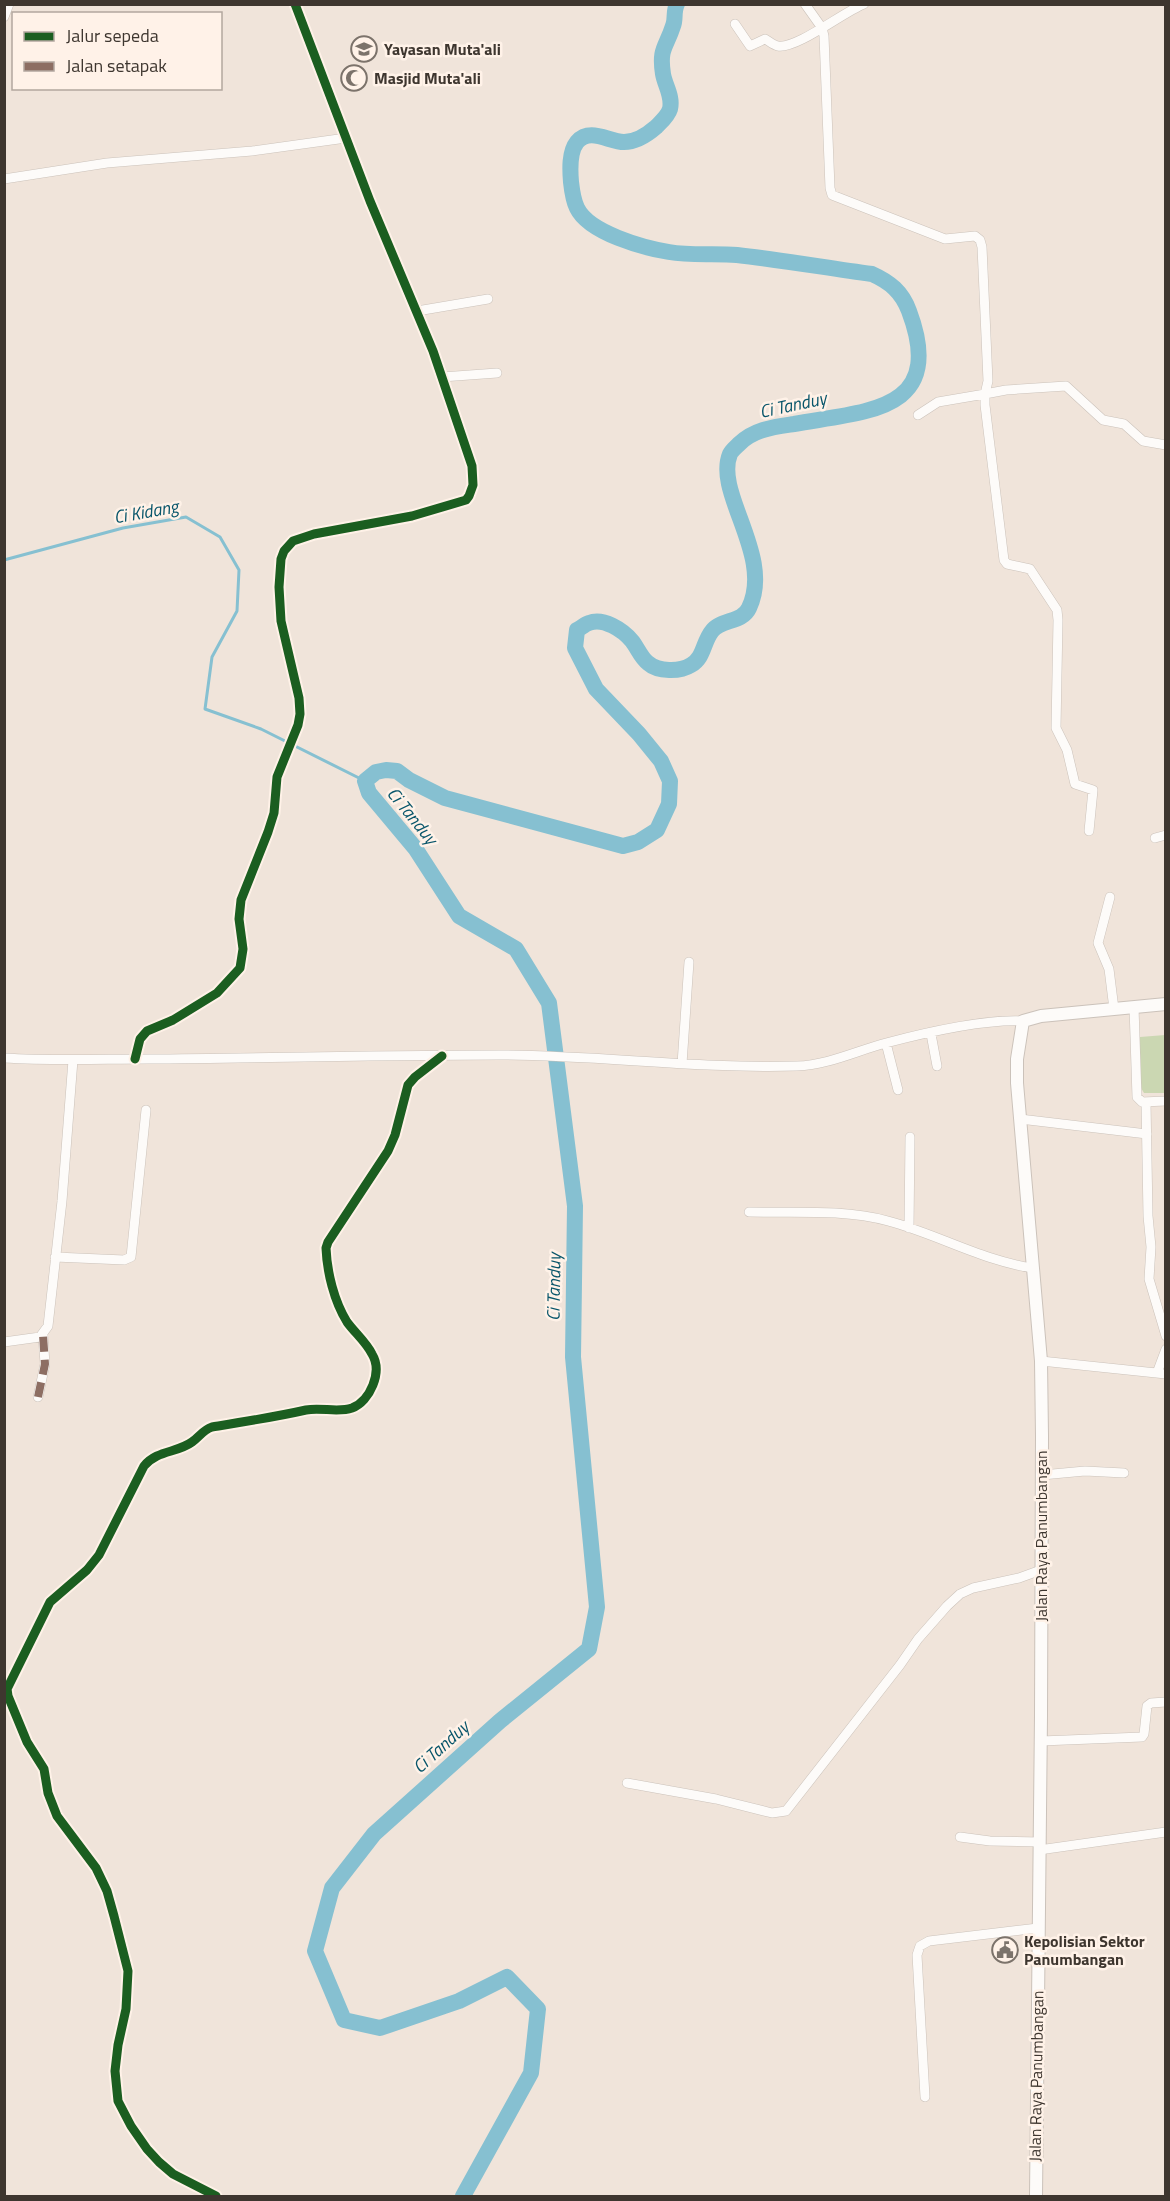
<svg xmlns="http://www.w3.org/2000/svg" width="1170" height="2201" font-family="'Titillium Web',sans-serif">
<style>
.green{fill:#cbd7b2}
.lines{fill:none;stroke-linecap:round;stroke-linejoin:round}
.stream{stroke:#86c0d1;stroke-width:3}
.river{stroke:#86c0d1;stroke-width:16}
.minor-casing{stroke:#cbc2ba;stroke-width:10}
.major-casing{stroke:#cbc2ba;stroke-width:14}
.minor{stroke:#fdfbf9;stroke-width:9}
.major{stroke:#fdfbf9;stroke-width:12}
.quiet{stroke:#8d6e63;stroke-width:8;stroke-dasharray:15 8;stroke-linecap:butt}
.cycleway-casing{stroke:#fff2e8;stroke-width:13}
.cycleway{stroke:#1b5e20;stroke-width:9}
.labels{text-anchor:middle;stroke-width:5;stroke-linejoin:round;paint-order:stroke}
.poi-label{font-size:16px;font-weight:bold;fill:#3e362f;stroke:#fff2e8;text-anchor:start}
.street-label{font-size:16px;fill:#3e362f;stroke:#fff2e8}
.water-label{font-size:18px;font-style:italic;fill:#08556a;stroke:#fff2e8}
</style>
<rect width="100%" height="100%" fill="#f0e4da"/>
<path class="green" d="M1165,1035V1093H1144L1141,1088L1138,1039L1140,1037Z"/>
<g class="lines">
<path class="stream" d="M4,560L123,528L186,517L220,537L239,570L237,611L212,657L205,709L261,729L365,781"/>
<path class="river" d="M463,2196L531,2073L538,2009L507,1977L459,2001L380,2028L344,2020L315,1951L332,1888L374,1834L500,1721L589,1649L597,1607L573,1357L575,1206L549,1003L516,949L459,916L415,848L369,793L365,781L376,772L386,770L397,771L409,780L445,798L623,846L638,842L657,830L669,804L670,781L661,761L639,734L596,689L575,648L577,630C581,628 585,624 589,623C603,617 623,630 632,641C637,647 641,658 648,663C658,672 680,672 691,665C704,658 703,642 712,631C721,619 742,623 749,608C774,556 714,493 730,454C732,450 737,446 739,444C754,429 774,427 794,424C867,411 947,412 909,311C902,292 890,282 872,274C827,268 782,260 737,255C715,253 691,256 669,252C644,248 589,233 577,208C573,200 572,191 571,182C570,170 569,152 577,142C590,127 609,142 624,142C636,142 648,134 656,127C661,122 668,116 670,109C673,96 665,86 663,74C659,48 666,48 673,26C676,19 673,12 677,4"/>
<g class="minor-casing">
<path id="minor" d="M805,4L822,28L824,36L830,188L832,195L945,239L975,236L980,240L982,247L988,381L985,394L1006,390L1066,386L1103,420L1124,424L1143,441L1166,445
M4,17L9,4
M735,24L750,46L765,39C769,41 773,45 778,46C797,49 843,12 864,4
M4,179L107,163L252,151L346,138
M417,311L488,299
M442,377L497,373
M918,415L938,402L985,394V405L1004,560L1007,564L1030,569L1057,610L1058,620L1056,728L1067,750L1075,784L1093,790L1089,831
M1155,838L1166,835
M1110,897L1098,943L1109,969L1114,1009
M1134,1007L1137,1097L1142,1102L1166,1101
M931,1034L937,1066
M886,1043L898,1090
M4,1058C53,1061 101,1059 149,1059C265,1058 382,1055 499,1055C598,1055 697,1069 797,1066C828,1065 856,1051 886,1043C924,1033 984,1019 1023,1021
M135,1059L140,1039L147,1031L173,1020L217,993L240,968L243,949L239,919L241,900L268,832L274,813L277,777L298,725L300,714L299,698L281,621L279,587L281,559L284,551L293,541L314,534L412,516L466,500L469,496L473,485L472,466L433,351L370,201L295,4
M682,1064L689,962
M1146,1102L1148,1216L1151,1247L1149,1279L1166,1336
M1020,1119L1147,1134
M749,1212C794,1213 844,1209 888,1221C937,1234 983,1261 1033,1268
M909,1228L910,1137
M55,1257L124,1260L131,1257L146,1110
M4,1342L40,1337L48,1326L62,1201L73,1060
M1041,1361L1166,1374
M1157,1373L1166,1349
M38,1397L45,1364L43,1335
M1042,1475L1085,1471L1124,1473
M1041,1741L1142,1737L1144,1734L1147,1706L1151,1703L1166,1702
M627,1783L716,1799L772,1813L786,1811L900,1665L918,1639L947,1606L960,1594L973,1588L1019,1578L1041,1570
M960,1837L990,1841L1040,1842
M1039,1850L1166,1832
M925,2097L917,1955L920,1946L929,1941L1038,1928
M216,2196L173,2174L159,2162L147,2149L131,2126L118,2101L115,2071L118,2045L126,2009L128,1971L114,1916L107,1891L96,1868L57,1816L48,1793L44,1769L27,1742L8,1696L7,1689L50,1602L87,1570L99,1555L144,1466C157,1450 177,1453 192,1442C199,1437 203,1430 212,1427C243,1422 275,1417 306,1410C321,1407 338,1413 352,1408C370,1401 383,1372 372,1354C366,1342 355,1333 347,1322C334,1301 327,1272 326,1248L328,1242L388,1151L395,1135L408,1085L415,1077L442,1056"/>
</g>
<g class="major-casing">
<path id="major" d="M1036,2196L1041,1716L1042,1436L1041,1361L1017,1083V1059L1023,1021L1041,1016L1166,1004"/>
</g>
<use href="#minor" class="minor"/>
<use href="#major" class="major"/>
<path class="quiet" d="M38,1397L45,1364L43,1335"/>
<g class="cycleway-casing">
<path id="cycleway" d="M135,1059L140,1039L147,1031L173,1020L217,993L240,968L243,949L239,919L241,900L268,832L274,813L277,777L298,725L300,714L299,698L281,621L279,587L281,559L284,551L293,541L314,534L412,516L466,500L469,496L473,485L472,466L433,351L370,201L295,4
M216,2196L173,2174L159,2162L147,2149L131,2126L118,2101L115,2071L118,2045L126,2009L128,1971L114,1916L107,1891L96,1868L57,1816L48,1793L44,1769L27,1742L8,1696L7,1689L50,1602L87,1570L99,1555L144,1466C157,1450 177,1453 192,1442C199,1437 203,1430 212,1427C243,1422 275,1417 306,1410C321,1407 338,1413 352,1408C370,1401 383,1372 372,1354C366,1342 355,1333 347,1322C334,1301 327,1272 326,1248L328,1242L388,1151L395,1135L408,1085L415,1077L442,1056"/>
</g>
<use href="#cycleway" class="cycleway"/>
</g>
<defs>
<g id="school-ring" transform="scale(1.35)"><circle r="9.5" fill="#fff2e8" stroke="#7c736b" stroke-width="1.5"/><path d="M0-5L7-2L0 1L-7-2ZM-4 1L0 2.5L4 1V4Q0 6-4 4Z" fill="#7c736b"/></g>
<g id="mosque-ring" transform="scale(1.35)"><circle r="9.5" fill="#fff2e8" stroke="#7c736b" stroke-width="1.5"/><path d="M3.5-4.9A6 6 0 1 0 3.5 4.9A5 5 0 1 1 3.5-4.9Z" fill="#7c736b"/></g>
<g id="civic-ring" transform="scale(1.35)"><circle r="9.5" fill="#fff2e8" stroke="#7c736b" stroke-width="1.5"/><path d="M-.6-6.5H3V-4.5H.6V-3L4-1V1h2V6H-6V1h2V-1L-.6-3ZM-1.2 2.5V6h2.4V2.5Z" fill="#7c736b"/></g>
</defs>
<g fill-rule="evenodd">
<use href="#school-ring" x="364" y="49"/>
<use href="#mosque-ring" x="354" y="78"/>
<use href="#civic-ring" x="1005" y="1950"/>
</g>
<g class="labels">
<g class="poi-label">
<text x="384" y="55">Yayasan Muta'ali</text>
<text x="374" y="84">Masjid Muta'ali</text>
<text x="1024" y="1947">Kepolisian Sektor<tspan x="1024" dy="18">Panumbangan</tspan></text>
</g>
<g class="street-label">
<text transform="translate(1041 1536) rotate(-90)" y="6">Jalan Raya Panumbangan</text>
<text transform="translate(1036 2076) rotate(-89)" y="6">Jalan Raya Panumbangan</text>
</g>
<g class="water-label">
<text transform="translate(793 405) rotate(-12)" y="6">Ci Tanduy</text>
<text transform="translate(146 512) rotate(-10)" y="6">Ci Kidang</text>
<text transform="translate(412 816) rotate(51)" y="6">Ci Tanduy</text>
<text transform="translate(554 1287) rotate(-89)" y="6">Ci Tanduy</text>
<text transform="translate(441 1747) rotate(-42)" y="6">Ci Tanduy</text>
</g>
</g>
<rect width="1170" height="2201" fill="none" stroke="#3e362f" stroke-width="12"/>
<rect x="12" y="12" width="210" height="78" fill="#fff2e8" stroke="#b2a79e" stroke-width="1.5"/>
<rect x="24" y="32" width="30" height="9" fill="#1b5e20" stroke="#b2a79e" stroke-width="1.5"/>
<text x="66" y="42" font-size="18" fill="#3e362f">Jalur sepeda</text>
<rect x="24" y="62" width="30" height="9" fill="#8d6e63" stroke="#b2a79e" stroke-width="1.5"/>
<text x="66" y="72" font-size="18" fill="#3e362f">Jalan setapak</text>
</svg>
